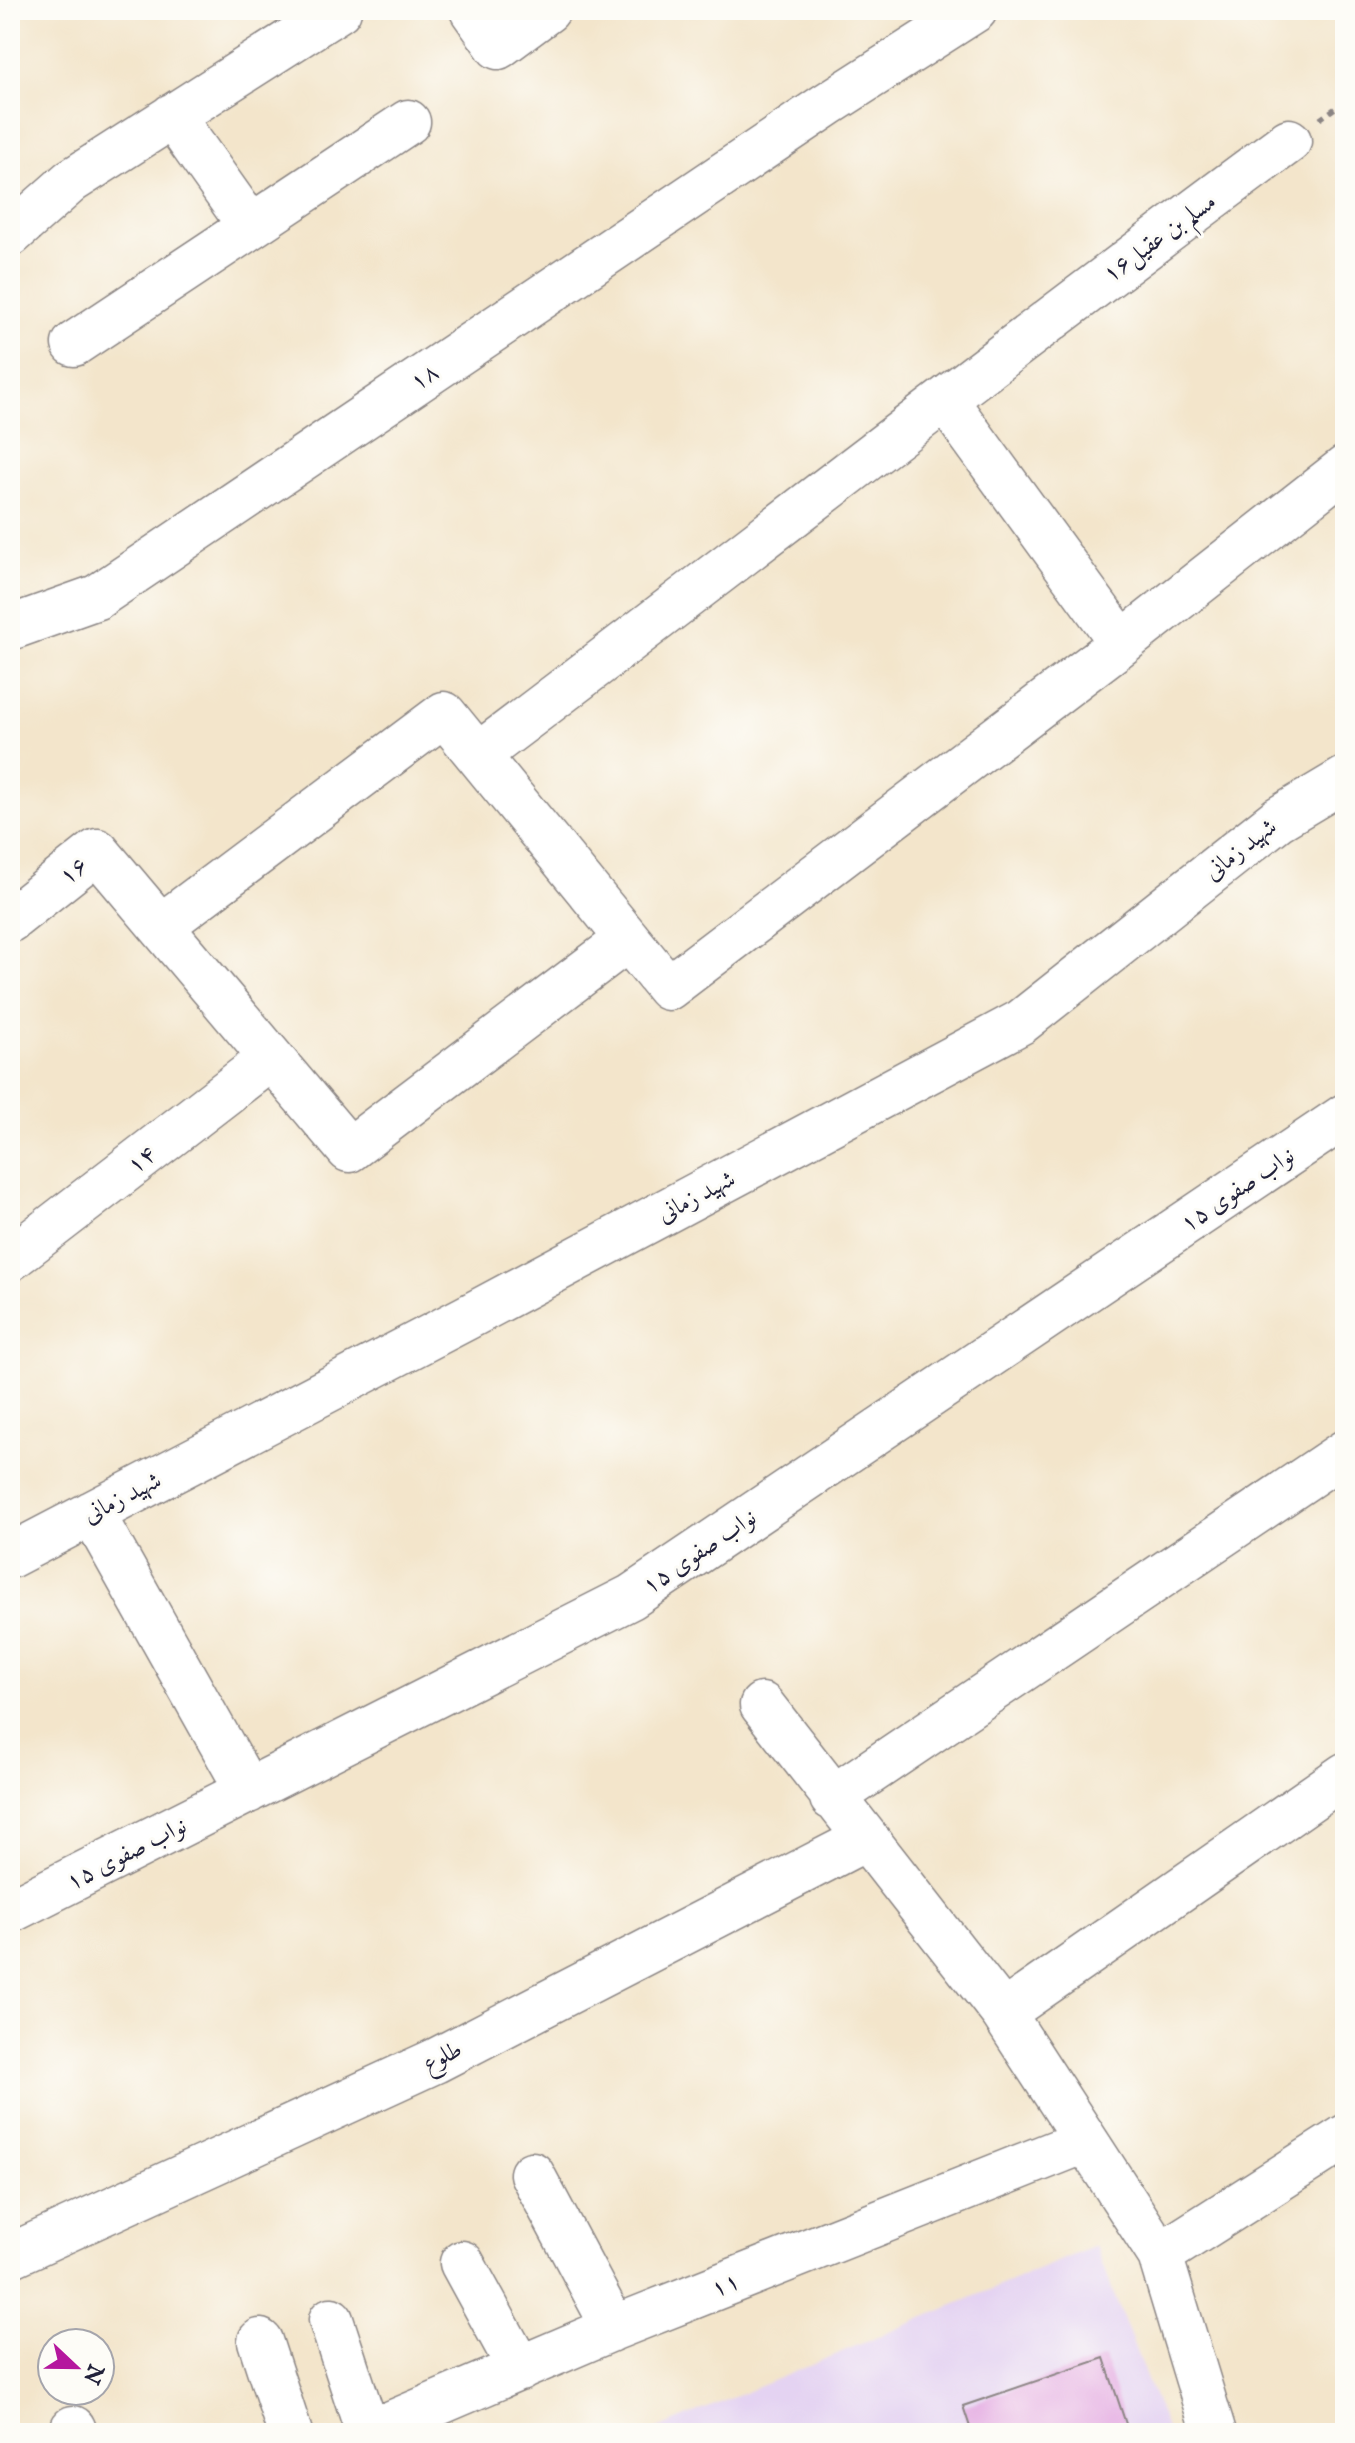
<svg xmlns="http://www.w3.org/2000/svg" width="1355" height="2443" font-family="'IM FELL English',Amiri,serif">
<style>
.built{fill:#e4d3f2}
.building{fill:#e2a5e1}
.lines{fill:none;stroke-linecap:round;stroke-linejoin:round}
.minor-casing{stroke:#8a8483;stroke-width:47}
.path{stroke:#8a8483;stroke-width:5;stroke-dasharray:6 6;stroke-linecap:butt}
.minor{stroke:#fff;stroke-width:44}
.labels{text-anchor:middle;stroke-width:6;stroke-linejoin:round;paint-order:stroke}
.street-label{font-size:24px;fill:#22223b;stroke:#fdfcf7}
</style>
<rect width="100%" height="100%" fill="#fdfcf7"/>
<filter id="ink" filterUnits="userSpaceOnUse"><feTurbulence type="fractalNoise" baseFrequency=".0125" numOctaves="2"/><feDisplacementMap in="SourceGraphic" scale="16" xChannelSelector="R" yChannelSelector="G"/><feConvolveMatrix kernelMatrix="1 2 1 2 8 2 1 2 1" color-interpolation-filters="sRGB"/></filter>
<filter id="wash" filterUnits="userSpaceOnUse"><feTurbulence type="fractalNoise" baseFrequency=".006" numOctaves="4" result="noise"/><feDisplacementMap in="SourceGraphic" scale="32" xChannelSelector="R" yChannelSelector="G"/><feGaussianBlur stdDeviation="1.8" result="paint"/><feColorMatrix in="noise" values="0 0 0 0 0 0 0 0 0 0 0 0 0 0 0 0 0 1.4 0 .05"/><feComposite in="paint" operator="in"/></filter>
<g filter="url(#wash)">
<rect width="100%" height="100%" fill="#f3e5cb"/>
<path class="built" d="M1095,2246L1168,2433H648Z"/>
<g id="blocks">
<path class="building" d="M1104,2358L1129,2433H972L963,2406Z"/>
</g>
</g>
<g filter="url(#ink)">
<use href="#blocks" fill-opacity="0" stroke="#8a8483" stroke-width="2"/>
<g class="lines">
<g class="minor-casing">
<path id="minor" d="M472,10L498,47L548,10
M172,116L250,226
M10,235L71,181L339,10
M74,344L408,122
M946,401L1122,643
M10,628L97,597L828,104L975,10
M478,755C749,551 1016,342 1289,141
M10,920L97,851L349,1150L628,939
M161,926L444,714L668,988L1122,643L1345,468
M10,1259L271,1058
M92,1513L248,1791
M10,1556L466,1318L1021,1022L1278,819L1345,779
M762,1705L1003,2013L1160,2255L1214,2433
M832,1798L1345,1452
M10,1911L631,1597L1345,1116
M1003,2013L1345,1775
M532,2174L614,2328
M1160,2255L1345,2137
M10,2256L435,2061L865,1839
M462,2263L520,2369
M331,2320L368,2433
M260,2341L290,2433
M73,2428L75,2433
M368,2433L614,2328L1085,2141"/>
</g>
<path class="path" d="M1320,119L1345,101"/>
<use href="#minor" class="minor"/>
</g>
</g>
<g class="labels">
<g class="street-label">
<text transform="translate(1159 237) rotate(-36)" y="8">مسلم بن عقیل۱۶</text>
<text transform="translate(424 376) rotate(-34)" y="8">۱۸</text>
<text transform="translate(1240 849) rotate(-38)" y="8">شهید زمانی</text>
<text transform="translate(73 870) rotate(-38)" y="8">۱۶</text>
<text transform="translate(141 1159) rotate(-38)" y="8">۱۴</text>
<text transform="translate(1237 1189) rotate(-34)" y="8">نواب صفوی ۱۵</text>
<text transform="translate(696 1196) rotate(-28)" y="8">شهید زمانی</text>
<text transform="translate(122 1497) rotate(-27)" y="8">شهید زمانی</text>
<text transform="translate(699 1551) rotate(-34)" y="8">نواب صفوی ۱۵</text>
<text transform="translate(126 1853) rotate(-27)" y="8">نواب صفوی ۱۵</text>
<text transform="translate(442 2056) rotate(-26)" y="8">طلوع</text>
<text transform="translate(725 2284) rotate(-22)" y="8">۱۱</text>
</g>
</g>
<rect width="1355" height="2443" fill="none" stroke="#fdfcf7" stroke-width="40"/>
<g transform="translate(76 2367) rotate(112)"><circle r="38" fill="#fdfcf7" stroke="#a5a5ac" stroke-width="2"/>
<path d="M0-6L14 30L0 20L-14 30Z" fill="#b5179e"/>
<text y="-12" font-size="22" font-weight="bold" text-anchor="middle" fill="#22223b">N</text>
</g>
</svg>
